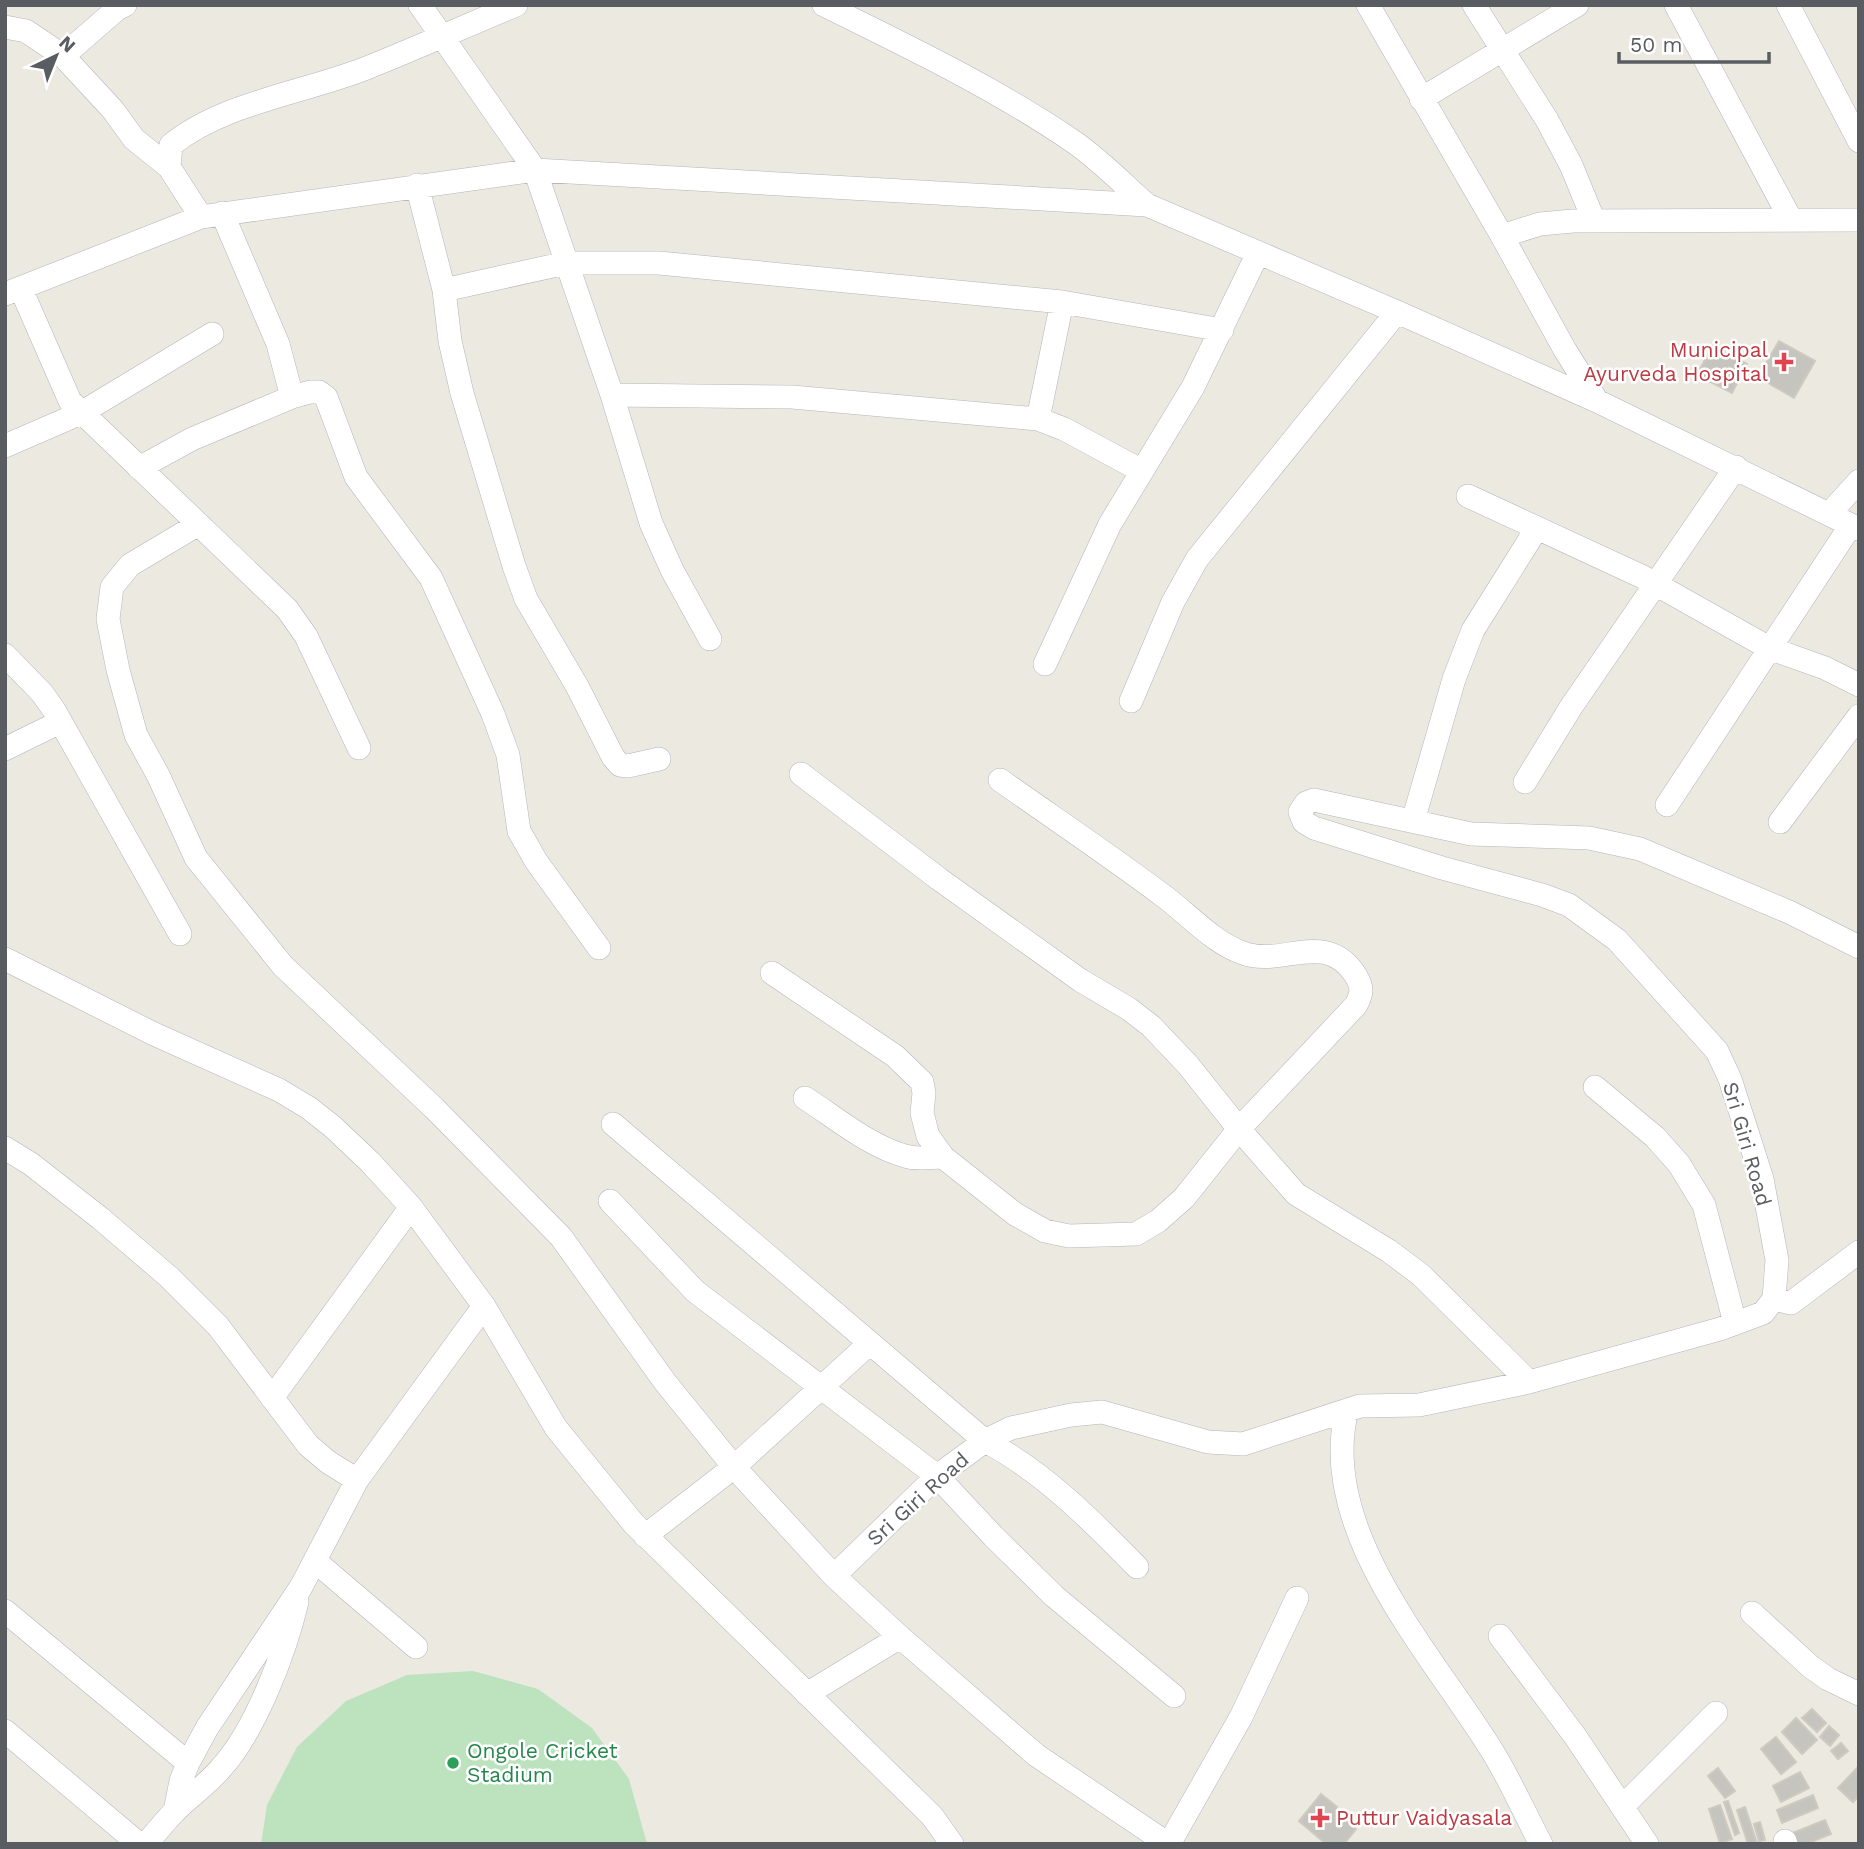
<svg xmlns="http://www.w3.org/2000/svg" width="1864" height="1849" font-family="'Work Sans',sans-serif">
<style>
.green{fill:#bde2be}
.building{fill:#c6c4be;stroke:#cfcabf;stroke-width:2}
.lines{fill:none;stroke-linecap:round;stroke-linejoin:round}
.minor-casing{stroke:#b3b6ba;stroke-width:24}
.minor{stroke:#fff;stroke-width:23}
.health-dot{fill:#e0444e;stroke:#fff;stroke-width:2.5}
.leisure-dot{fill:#2e9e5b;stroke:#fff;stroke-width:2.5}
.labels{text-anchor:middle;stroke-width:5;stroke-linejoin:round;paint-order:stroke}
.health-label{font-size:21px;fill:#be3a42;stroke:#fff;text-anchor:end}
.street-label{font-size:21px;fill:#595c60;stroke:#fff}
.leisure-label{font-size:21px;fill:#27864d;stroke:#fff;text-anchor:start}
</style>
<rect width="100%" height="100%" fill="#ebe9e0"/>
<path class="green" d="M473,1671L538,1689L592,1728L629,1779L647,1844H261L267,1805L297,1747L346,1701L407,1675Z"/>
<path class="building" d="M1779,341L1815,361L1794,398L1758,377Z
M1712,346L1747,364L1732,393L1697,375Z
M1812,1709L1826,1723L1817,1732L1802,1718Z
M1796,1718L1817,1740L1802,1754L1782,1732Z
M1829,1726L1839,1735L1830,1746L1820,1737Z
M1776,1737L1796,1762L1781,1774L1761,1749Z
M1841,1743L1848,1751L1838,1759L1831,1751Z
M1859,1766V1796L1853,1802L1838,1788Z
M1718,1768L1735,1791L1725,1798L1708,1776Z
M1800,1772L1809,1788L1781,1802L1773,1786Z
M1321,1794L1337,1807L1335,1810L1356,1829L1344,1844H1326L1299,1821Z
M1813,1795L1818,1808L1782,1823L1777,1810Z
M1728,1801L1739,1833L1735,1835L1724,1802Z
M1720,1805L1732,1839L1720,1843L1709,1809Z
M1745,1807L1757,1843L1755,1844H1748L1737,1810Z
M1825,1820L1831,1834L1806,1844H1794L1790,1834Z
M1760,1822L1765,1840L1759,1841L1754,1824Z"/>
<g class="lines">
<g class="minor-casing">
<path id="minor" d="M420,5L535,170L612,395L651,523L672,570L710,639
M824,5C909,47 995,88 1074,142C1100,160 1123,184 1147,205
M1368,5L1502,236L1565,350L1597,401
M1474,5L1547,120L1571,165L1594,221
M1676,5L1791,220
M1788,5L1859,141
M5,27L26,31L63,56L113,110L134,139L169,167
M63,56L117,9L125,5
M1421,99L1577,5
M417,185L444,290L450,341L462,393L514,566L526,599L577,686L613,757L620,765L628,766L659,759
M222,213L278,344L292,397
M201,217L169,167L171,145C223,103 302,93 364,69C415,49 465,26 516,5
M1502,236L1540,224L1573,221L1859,220
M21,289L70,401L287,609L306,636L359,748
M444,290L566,263H659L1062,302L1222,330
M5,294L201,217L535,170L1147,205L1397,312L1597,401L1859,529
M612,395L792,397L1038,419L1064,429L1142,471
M1038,419L1062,302
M5,446L81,413L212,334
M139,468L192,439L292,397L310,392H319L326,397L356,477L431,578L493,714L508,755L519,831L536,861L599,948
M1468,496L1643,577L1769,648L1825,668L1859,685
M1829,514L1859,481
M197,525L130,565L112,587L108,619L118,670L136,735L158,775L196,858L283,966L434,1108L561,1237L665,1382L734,1467L834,1576L900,1637L1036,1755L1168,1844
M5,655L42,693L54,710L180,934
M1045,664L1110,524L1193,387L1258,253
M1131,701L1173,602L1197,559L1397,312
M5,749L60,722
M801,774L939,879L1080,980L1129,1009L1151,1026L1188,1065L1239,1129L1296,1194L1389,1251L1421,1275L1529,1382
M1525,782L1571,707L1736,467
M1667,805L1851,525
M1413,821L1454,679L1473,630L1537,528
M1780,822L1859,716
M5,959L154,1034L279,1090L309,1108L333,1127L370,1162L411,1207L484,1306L556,1428L634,1524L932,1816L952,1844
M772,973L895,1056L922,1082L924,1093L922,1113L928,1136L943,1157L1015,1214L1045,1231L1069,1236L1136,1234L1158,1221L1184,1198L1239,1129L1356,1005C1362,994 1363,988 1356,976C1326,928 1282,968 1243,953C1214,943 1190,916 1165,897C1112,857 1055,819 1000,780
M1595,1087L1655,1137L1679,1164L1704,1205L1735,1323
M805,1098C836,1118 869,1146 905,1156C917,1160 930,1157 943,1157
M613,1124L985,1441C1044,1472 1091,1520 1137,1567
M5,1148L31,1164L100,1218L169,1277L218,1326L308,1445L328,1462L357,1480
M610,1201L695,1291L937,1476L993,1536L1054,1596L1174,1696
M1774,1299L1791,1303L1859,1252
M272,1398L411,1207
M1347,1410C1316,1532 1435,1657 1494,1754C1511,1782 1525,1814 1541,1844
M645,1536L734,1467L870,1343
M315,1561L416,1647
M834,1576L937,1476L985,1441L1011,1428L1071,1415L1102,1412L1208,1442L1243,1444L1360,1406L1419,1405L1529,1382L1720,1329L1763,1313L1774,1299L1777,1260L1762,1179L1730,1079L1717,1051L1617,940L1569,905L1542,895L1442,868L1314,828L1304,822L1300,812L1306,803L1314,800L1471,834L1589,838L1640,849L1789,912L1859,947
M5,1611L188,1763
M1752,1613L1811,1667L1828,1679L1859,1694
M1500,1636L1575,1736L1647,1844
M807,1694L900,1637
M5,1731L139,1844
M1623,1806L1716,1713
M175,1811L181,1781L188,1763L207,1728L301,1587L357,1480L484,1306
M1785,1841L1786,1844
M146,1844C156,1833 165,1821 175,1811C190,1796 208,1784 222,1767C256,1729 285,1652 297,1602
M1169,1844L1241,1717L1297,1598"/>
</g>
<use href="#minor" class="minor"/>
</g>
<g class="health-dot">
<path d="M1780.5 351.5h7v7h7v7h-7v7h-7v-7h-7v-7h7z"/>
<path d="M1316.5 1807.5h7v7h7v7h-7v7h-7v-7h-7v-7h7z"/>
</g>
<circle class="leisure-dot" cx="453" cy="1763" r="7"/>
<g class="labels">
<g class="health-label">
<text x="1768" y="357">Municipal<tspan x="1768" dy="24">Ayurveda Hospital</tspan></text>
<text x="1336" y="1825" text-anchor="start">Puttur Vaidyasala</text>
</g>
<g class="street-label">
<text transform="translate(1747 1144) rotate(74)" y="7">Sri Giri Road</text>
<text transform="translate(918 1499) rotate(-42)" y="7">Sri Giri Road</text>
</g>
<g class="leisure-label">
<text x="467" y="1758">Ongole Cricket<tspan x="467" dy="24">Stadium</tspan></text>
</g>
</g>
<rect width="1864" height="1849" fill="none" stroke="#595c60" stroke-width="14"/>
<g transform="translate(56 56) rotate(43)" stroke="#ffffff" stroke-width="5" paint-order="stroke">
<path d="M0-5L12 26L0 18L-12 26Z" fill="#595c60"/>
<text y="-10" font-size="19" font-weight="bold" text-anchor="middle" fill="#595c60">N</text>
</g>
<path d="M1619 52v10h150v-10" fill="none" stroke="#595c60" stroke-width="3.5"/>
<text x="1630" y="52" font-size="21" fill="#595c60" stroke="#ffffff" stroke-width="5" paint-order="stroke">50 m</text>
</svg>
